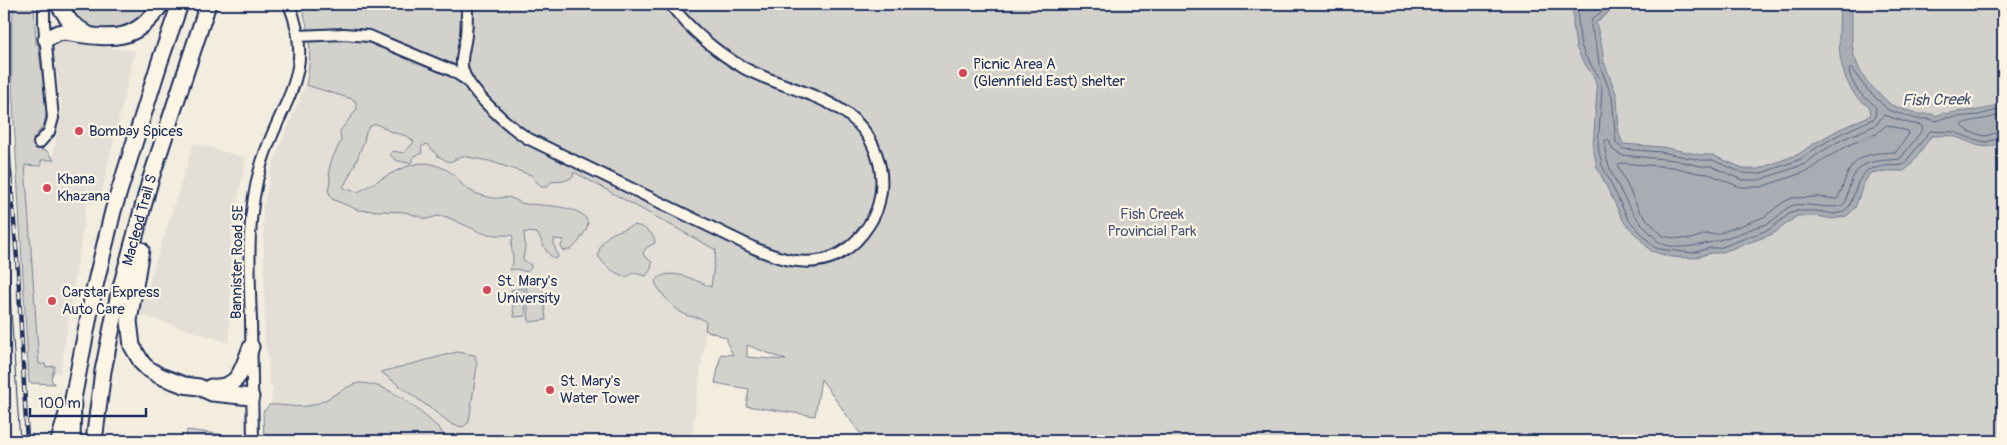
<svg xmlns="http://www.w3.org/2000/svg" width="2007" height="445" font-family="Pangolin,sans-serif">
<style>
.built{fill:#e3dfd6}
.green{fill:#d3d1cc;stroke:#778095;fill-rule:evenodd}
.water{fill:#a9acb3;stroke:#707a91}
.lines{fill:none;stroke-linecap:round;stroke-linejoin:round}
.shore{stroke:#546180;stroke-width:1}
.minor-casing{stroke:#1b2f5e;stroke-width:14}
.highway-casing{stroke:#1b2f5e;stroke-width:19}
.minor{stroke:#fcf5e5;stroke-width:10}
.highway{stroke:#fcf5e5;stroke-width:15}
.tram{stroke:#1b2f5e;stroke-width:1}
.rail-casing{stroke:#1b2f5e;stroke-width:4.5}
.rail{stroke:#fcf5e5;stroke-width:2.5;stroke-dasharray:8;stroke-linecap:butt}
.poi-dot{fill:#d1495b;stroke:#fcf5e5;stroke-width:2}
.labels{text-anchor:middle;stroke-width:4.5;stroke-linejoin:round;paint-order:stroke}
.poi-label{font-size:15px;fill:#1b2f5e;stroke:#fcf5e5;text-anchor:start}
.park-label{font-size:15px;fill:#49587a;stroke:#fcf5e5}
.street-label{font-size:15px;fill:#1b2f5e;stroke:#fcf5e5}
.water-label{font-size:16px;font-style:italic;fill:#465478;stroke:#fcf5e5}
</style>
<rect width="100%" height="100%" fill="#f3ede0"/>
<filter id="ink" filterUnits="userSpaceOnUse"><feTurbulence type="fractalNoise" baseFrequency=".02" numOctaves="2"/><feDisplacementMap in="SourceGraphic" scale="10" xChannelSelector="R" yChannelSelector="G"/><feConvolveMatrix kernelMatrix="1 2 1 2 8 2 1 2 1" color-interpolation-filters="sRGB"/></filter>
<g filter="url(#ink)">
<path class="built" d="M63,41L135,51L99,203L87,202L60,373L35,372L22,162L52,159L62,109L53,46Z
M306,84L554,161L717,250L691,441H267L273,388L269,384L268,357L265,347L263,208L272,167L278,150Z
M194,143L246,158L231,235L229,343L139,314Z"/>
<path class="green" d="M14,4H34L36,44H38L47,109L44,125L33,139L41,150L47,151L54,160H41V166L25,165L39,364H45L46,367L55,366L51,379L54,384L29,383L12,85V24Z
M60,4H154L149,10L127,29C121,26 99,28 93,31Z
M300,4H2003V441H877L859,432L821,379L815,416L746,406L749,389L715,383L721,354L733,355L727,343V338L705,330L706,322C697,314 692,319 684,314C675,310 657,290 655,281C669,265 696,281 711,287L716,250L574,172L573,177L564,181L551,182L547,187H541L531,175L489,161L462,156L450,162L447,161L438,156L427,144L421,147L422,153L413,157L411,163C403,162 394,162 390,154L392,151L404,153L414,142C407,134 400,135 392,132C386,130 382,126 376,124L370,126L366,132L364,141L356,162L343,188L358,192C375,183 404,163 424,163C433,163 448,169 455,176C459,179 460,184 465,187C472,193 483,196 493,198C499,199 505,196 511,198C517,200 519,203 525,204C537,205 604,205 584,233C579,241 573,253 562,250L561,246L564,240L554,239V245L558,257L555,259C544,253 544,243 537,233L524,232L525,247L523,260L531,265V268L527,272L517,269L510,270C511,267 513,264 513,261C514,253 509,247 513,238L512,235H495L482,233L447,217L438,216L427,219L405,212L358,210L332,199L328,190L330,182L329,169L332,159L341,141L340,131L357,109L355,100L306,85C312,57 311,30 300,4ZM747,345L786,360L747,357Z
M634,225C643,226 655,233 655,243L646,248L643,253L644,256L652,262L651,269L646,276L633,273L627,277C617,275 602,265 598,255C603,232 616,233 634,225Z
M542,281L546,320L529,322L526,283Z
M524,288L526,316L514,317L511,290Z
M457,352L475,355L477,365L469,422L463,427L453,425L381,372Z
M358,383C390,383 416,408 439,428L443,434V440L264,441L263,412L269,405C284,404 297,409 312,405C329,401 341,388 358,383Z
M187,430L234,436L233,441H186Z"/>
<path class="water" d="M1573,4H1613L1607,14L1596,22L1602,48L1604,62L1617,96L1619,134L1623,144L1662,147L1701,155H1712L1745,169H1758L1799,154L1813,144L1838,130L1871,115L1870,108C1866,103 1859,101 1855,95C1835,67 1839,36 1840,4H1852V42L1854,56L1860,71L1869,84L1891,105L1918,114H1931L1936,116L1943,113L1947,114C1964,108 1991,115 2003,98V141C1981,154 1973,141 1952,136C1946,135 1939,136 1932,136C1921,147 1917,162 1904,171H1885L1870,173L1863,185L1855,208L1847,216L1833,219L1817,216H1797L1773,234L1720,253H1711L1693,258L1671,257L1651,251L1624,222L1597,167L1593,147L1597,90L1595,79L1581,58L1576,47L1573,26Z"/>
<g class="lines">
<path class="shore" d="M1578,4V25L1581,45L1585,56L1599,77L1602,89L1598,146L1602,165L1628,219L1654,247L1659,249L1692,253L1710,248H1719L1770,229L1789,214L1796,211H1817L1833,214L1844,212L1850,205L1858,182L1867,170L1884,166L1903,165L1930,131L1954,132L1973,139L1986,142L2003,137
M1608,4L1604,10L1592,19L1591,27L1597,48L1599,63L1612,97L1616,143L1623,149L1661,152L1700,160H1712L1743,173L1759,174L1801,159L1816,148L1840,134L1875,118L1876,108C1872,101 1865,99 1860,93C1855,87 1850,78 1849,70L1851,68L1865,87L1888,110L1917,119H1930L1936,121L1944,118L1979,115L1994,111L2003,106
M2003,113C1991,120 1966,120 1961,125L1970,132L1985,136L2003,131
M1884,115L1909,123L1921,125L1923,129L1900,159C1872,162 1857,158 1848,191C1847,196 1847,202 1843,205C1836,210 1805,203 1794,205C1784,208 1778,218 1769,223C1764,226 1757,226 1751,229C1730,237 1680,256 1659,242C1656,240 1654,236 1651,234C1638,220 1636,218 1626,201C1617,184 1603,161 1605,141L1608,139L1613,150L1621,155L1674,160L1700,166H1711L1742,180H1759L1805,164L1819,153L1843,139L1876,125Z
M1887,125L1908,131L1909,134L1896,152C1874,153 1855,153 1846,177C1843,184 1841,193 1837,199L1818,197L1792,198L1782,203L1764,217L1717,234H1706L1691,239L1674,238L1663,236L1640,212L1618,166L1620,163L1673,167L1698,173L1709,174L1740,187H1761L1808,171L1824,159L1853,143L1876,134Z"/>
<g class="minor-casing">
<path id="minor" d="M467,4C467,14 467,25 466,35C465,45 461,56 462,66C464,88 509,126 527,138L754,248C779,259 808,268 835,256C855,247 874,223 879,202C883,186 882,169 876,153C856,96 790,93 744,68C716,52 690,29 670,4
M298,36L344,34L369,36L453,71L467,80
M39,143L49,132L53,118L44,24V4
M253,441C252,401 252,360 251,320C249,267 246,214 262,162C281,101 317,73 289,4"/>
</g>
<g class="highway-casing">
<g id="highway">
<path d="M58,4L71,23L87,34"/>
<path d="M46,39L58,33L64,32C107,38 134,46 161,4"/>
<path d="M141,250L129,321L132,346L142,363L147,368L160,376L184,385L199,387L212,393L251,397"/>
<path d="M211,387C240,389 242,369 251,347"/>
<path d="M59,441L67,414"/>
<path d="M72,441L73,399L94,290L113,211L160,61L180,4"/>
<path id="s1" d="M94,441L103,371L118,298L150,181L208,4"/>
</g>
</g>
<use href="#minor" class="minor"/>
<use href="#highway" class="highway"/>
<path class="tram" d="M4,208L20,441
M4,374L9,441"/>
<g class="rail-casing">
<path id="rail" d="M4,25L5,4
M4,99L18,271L27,441"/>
</g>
<use href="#rail" class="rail"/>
</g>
</g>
<g class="poi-dot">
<circle cx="963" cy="73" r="5"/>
<circle cx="79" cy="131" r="5"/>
<circle cx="47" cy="188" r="5"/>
<circle cx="487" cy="290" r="5"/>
<circle cx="52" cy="301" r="5"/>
<circle cx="550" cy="390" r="5"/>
</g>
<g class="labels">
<g class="poi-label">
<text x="973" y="69">Picnic Area A<tspan x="973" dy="17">(Glennfield East) shelter</tspan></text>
<text x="89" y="136">Bombay Spices</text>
<text x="57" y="184">Khana<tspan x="57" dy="17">Khazana</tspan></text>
<text x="497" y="286">St. Mary's<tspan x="497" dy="17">University</tspan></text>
<text x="62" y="297">Carstar Express<tspan x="62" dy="17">Auto Care</tspan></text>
<text x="560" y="386">St. Mary's<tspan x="560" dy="17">Water Tower</tspan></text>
</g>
<g class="park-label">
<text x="1152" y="219">Fish Creek<tspan x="1152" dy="17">Provincial Park</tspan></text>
</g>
<g class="street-label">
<text dy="5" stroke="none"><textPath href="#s1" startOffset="226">Macleod Trail S</textPath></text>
<text transform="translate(237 262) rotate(-89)" y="5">Bannister Road SE</text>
</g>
<g class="water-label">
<text transform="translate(1936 99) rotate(-1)" y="6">Fish Creek</text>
</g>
</g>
<rect width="2007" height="445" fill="none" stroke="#fcf5e5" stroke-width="20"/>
<rect x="10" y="10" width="1987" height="425" fill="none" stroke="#1b2f5e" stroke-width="2" filter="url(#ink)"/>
<path d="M30 408v8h116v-8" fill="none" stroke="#1b2f5e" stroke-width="2.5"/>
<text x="38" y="408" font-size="15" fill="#1b2f5e" stroke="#fcf5e5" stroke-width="4" paint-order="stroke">100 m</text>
</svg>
